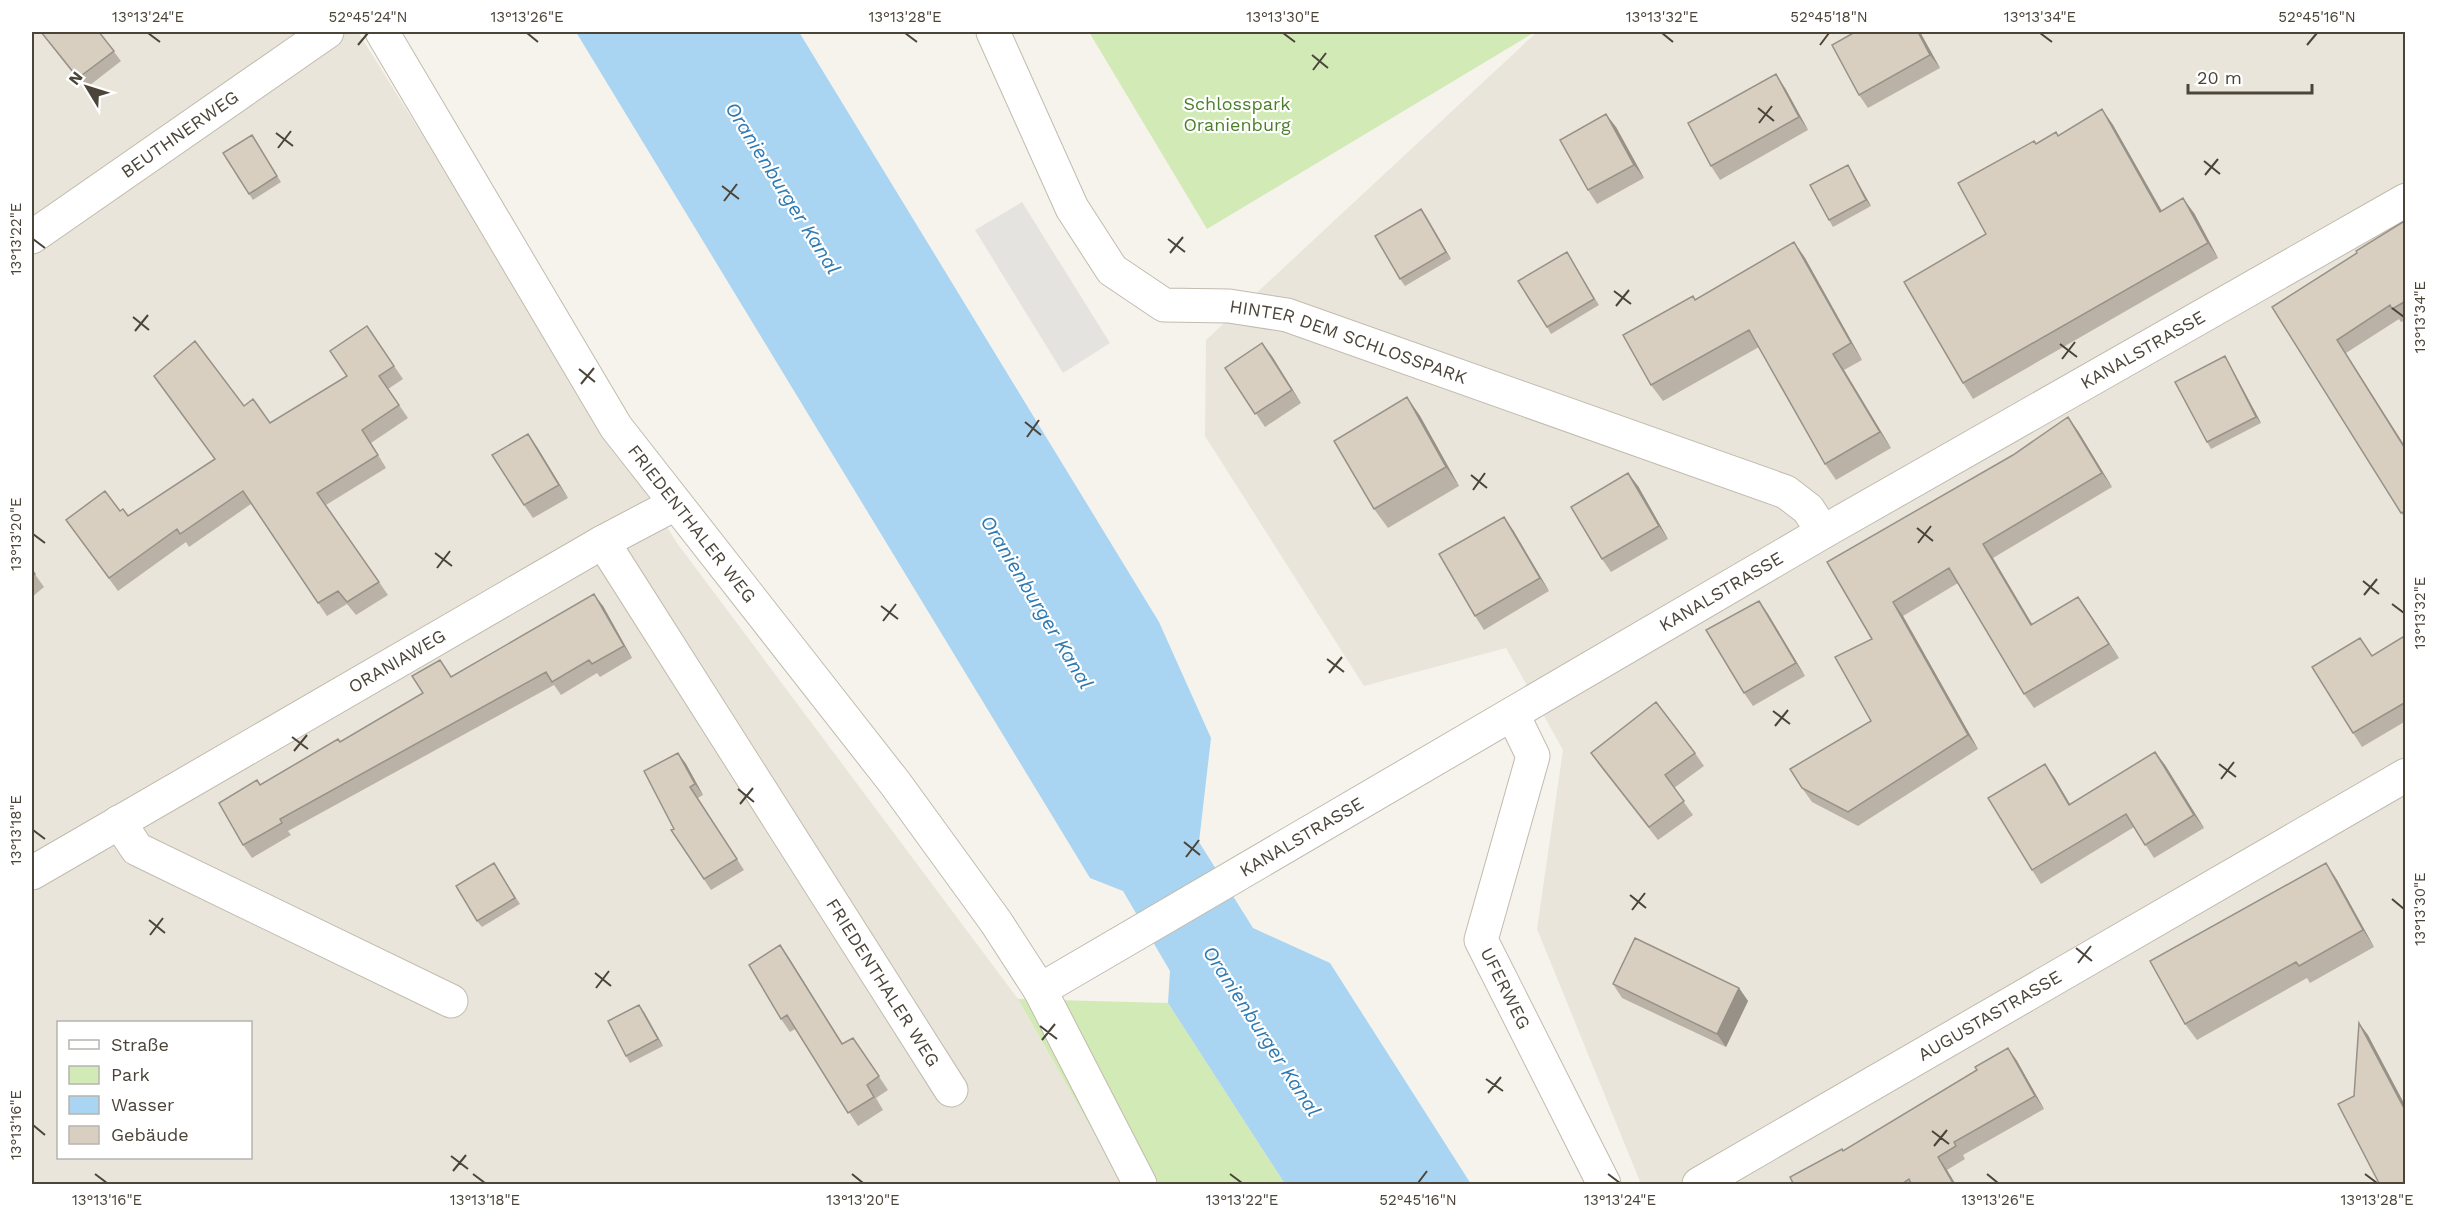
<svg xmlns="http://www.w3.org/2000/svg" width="2437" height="1216" font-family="'Work Sans',sans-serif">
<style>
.residential{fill:#eae5da;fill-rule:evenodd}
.green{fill:#d2eab5}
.parking{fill:#e5e3e0}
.water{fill:#a9d4f2}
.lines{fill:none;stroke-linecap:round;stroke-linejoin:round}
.minor-casing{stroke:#c2bbae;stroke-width:35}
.minor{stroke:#fff;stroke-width:33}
.wall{fill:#bab2a6}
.shaded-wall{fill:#979187}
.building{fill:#d8cfc1;stroke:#979187;stroke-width:1.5}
.ticks{fill:none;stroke:#4b4439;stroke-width:2}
.labels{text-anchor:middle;stroke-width:4.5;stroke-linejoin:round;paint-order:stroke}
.park-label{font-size:18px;fill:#4a7f2a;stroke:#fff}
.street-label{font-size:18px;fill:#4b4439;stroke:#fff}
.water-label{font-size:20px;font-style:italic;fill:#2e7ab2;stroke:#fff}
.neatline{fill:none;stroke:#4b4439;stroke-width:2}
.ticks-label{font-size:15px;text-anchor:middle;fill:#4b4439}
</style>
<rect width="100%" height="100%" fill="#f6f3ec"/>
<path class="residential" d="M32,32H358L677,543L1018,999L1123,1184H32ZM58,1022H250V1158H58Z
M1537,32H2405V1184H1641L1537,929L1563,750L1506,648L1364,686L1205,436L1206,340Z"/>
<path class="green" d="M1089,32H1535L1207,229Z
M1018,999L1168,1003L1285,1184H1123Z"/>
<path class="parking" d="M1022,202L1110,343L1063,373L975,230Z"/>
<path class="water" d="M576,32H799L1159,622L1211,738L1199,842L1253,928L1330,963L1471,1184H1285L1168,1003L1170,971L1123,891L1090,878Z"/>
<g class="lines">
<g class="minor-casing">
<g id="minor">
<path id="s1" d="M382,32L616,427L895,783L996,922L1040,990L1140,1184"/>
<path id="s2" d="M993,32L1072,208L1112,270L1164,305L1229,306L1287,315L1786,492L1808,509L1823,532"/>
<path id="s3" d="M32,237L327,32"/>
<path id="s4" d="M603,542L951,1090"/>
<path id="s5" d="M1513,715L1533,756L1481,940L1604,1184"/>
<path d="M119,822L137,849L451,1001"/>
<path id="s6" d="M32,873L603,542L675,504"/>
<path id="s7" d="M1040,990L1823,532L2406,200"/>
<path id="s8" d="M1699,1184L2406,775"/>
</g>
</g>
<use href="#minor" class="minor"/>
</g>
<path class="wall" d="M41,32H99L121,61L85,89Z
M1920,32L1940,68L1868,108L1859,95Z
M1785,88L1808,130L1720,180L1711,166Z
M2102,109L2113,125L2161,211L2194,213L2218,258L1973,399L1963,383L2036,144L2058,136Z
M1616,127L1644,178L1597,204L1588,190Z
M252,135L281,182L253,200L249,194Z
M1848,165L1852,172L1871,206L1833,227L1829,220Z
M1421,209L1451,259L1405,286L1400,279Z
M2406,220V320L2401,322L2399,319L2346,353L2406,448V520L2272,307L2357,253Z
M1794,242L1805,258L1862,360L1844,370L1891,448L1836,480L1825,464L1759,347L1663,401L1651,385L1695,300Z
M1571,259L1599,305L1551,334L1547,327Z
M367,326L403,379L388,389L408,418L371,443L386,468L326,505L388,595L356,615L347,604L327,616L251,504L189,547L186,542L118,591L66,520L120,511L128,516L214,460L244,406L270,423L347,376Z
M1262,343L1301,403L1265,427L1225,368Z
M2229,363L2261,423L2211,449L2207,442Z
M1407,397L1420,416L1459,486L1388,528L1374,509Z
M2078,431L2112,487L1993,558L2032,625L2078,597L2119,658L2034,708L2024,694L1958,583L1903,616L1978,749L1858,826L1812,802L1802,788L1871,721L1872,639L1827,562Z
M537,447L568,498L533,518L524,505Z
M1638,486L1668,539L1611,572L1602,559Z
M1513,530L1549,591L1484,630L1475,616Z
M32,570L44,587L32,597Z
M1759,601L1768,614L1805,676L1753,706L1744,693Z
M603,606L632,658L600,677L597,673L561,695L554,685L288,831L291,835L252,858L243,845L261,785L341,742L423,693L440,660L452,677Z
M2406,635V721L2362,747L2353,733L2372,656Z
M2155,752L2165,765L2204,828L2154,858L2134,827L2041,884L2032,870L2054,777L2070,804Z
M678,753L686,764L703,795L698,798L744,870L711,890L671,830L674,829Z
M1591,753H1695L1704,766L1674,788L1693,815L1658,840L1600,766Z
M494,863L520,904L482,927L477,921Z
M2326,863L2337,880L2374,947L2310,983L2307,978L2197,1040L2185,1024Z
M789,958L843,1044L853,1038L888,1090L876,1098L883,1110L858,1126L795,1029L790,1032L781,1019Z
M1613,984L1739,988L1748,1001L1726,1047L1622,998Z
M644,1012L663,1046L630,1063L626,1056Z
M2008,1048L2017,1061L2044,1109L1963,1155L1965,1159L1947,1170L1956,1185H1794L1843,1151L1977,1070Z"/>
<path class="shaded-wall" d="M1918,32H1920L1940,68L1930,55Z
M1776,74L1785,88L1808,130L1799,117Z
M2102,109L2113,125L2171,227L2160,212Z
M1606,114L1616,127L1644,178L1634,165Z
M1848,165L1852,172L1871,206L1866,200Z
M2183,198L2194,213L2218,258L2208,243Z
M1421,209L1426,216L1451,259L1446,252Z
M1794,242L1805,258L1862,360L1851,343Z
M2337,340L2406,448V450Z
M1262,343L1272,356L1301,403L1292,390Z
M1833,354L1844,370L1891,448L1880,432Z
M2225,356L2229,363L2261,423L2256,417Z
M1407,397L1420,416L1459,486L1446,467Z
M2068,417L2078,431L2112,487L2102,473Z
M528,434L537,447L568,498L559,485Z
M1628,473L1638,486L1668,539L1659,526Z
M1504,517L1513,530L1549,591L1540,578Z
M1983,544L1993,558L2041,639L2031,625Z
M594,594L603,606L632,658L624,646Z
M2078,597L2088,611L2119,658L2109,644Z
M1759,601L1768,614L1805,676L1796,663Z
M1893,602L1903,616L1978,749L1968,735Z
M2155,752L2165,765L2204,828L2194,815Z
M678,753L686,764L703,795L695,784Z
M2045,764L2054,777L2078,818L2069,805Z
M2326,863L2337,880L2374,947L2363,930Z
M780,945L789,958L851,1058L842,1044Z
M1739,988L1748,1001L1726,1047L1717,1034Z
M639,1005L644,1012L663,1046L658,1039Z
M2359,1023L2368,1035L2406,1107V1112Z
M2008,1048L2017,1061L2044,1109L2035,1096Z
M1938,1157L1947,1170L1956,1185H1954Z"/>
<path class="building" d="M41,32H99L114,51L78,78Z
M1855,32H1918L1930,55L1859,95L1832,45Z
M1776,74L1799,117L1711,166L1688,123Z
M2102,109L2160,212L2183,198L2208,243L1963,383L1904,282L1986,234L1958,183L2034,141L2036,144L2056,132L2058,136Z
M1606,114L1634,165L1588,190L1560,140Z
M252,135L277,176L249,194L223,153Z
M1848,165L1866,200L1829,220L1810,185Z
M1421,209L1446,252L1400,279L1375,236Z
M2406,220V301L2392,309L2390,305L2337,340L2406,450V511L2401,513L2272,307L2357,253L2356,251Z
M1794,242L1851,343L1833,354L1880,432L1825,464L1749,330L1651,385L1623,335L1693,296L1695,300Z
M1567,252L1594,299L1547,327L1518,281Z
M367,326L394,366L379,376L399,405L362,430L378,455L317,493L379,582L347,602L338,591L318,603L243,491L180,534L177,529L109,578L66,520L105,491L120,511L123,509L128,516L215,459L154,376L195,341L244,406L253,399L270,423L347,376L330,351Z
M1262,343L1292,390L1255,414L1225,368Z
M2225,356L2256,417L2207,442L2175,382Z
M1407,397L1446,467L1374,509L1334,441Z
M2068,417L2102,473L1983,544L2031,625L2078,597L2109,644L2024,694L1949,568L1893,602L1968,735L1848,812L1802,788L1790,769L1871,721L1835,657L1872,639L1827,562L2013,455Z
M528,434L559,485L524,505L492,455Z
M1628,473L1659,526L1602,559L1571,507Z
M1504,517L1540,578L1475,616L1439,554Z
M32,570L35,574L32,577Z
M594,594L624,646L592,664L589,660L552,682L546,672L280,819L282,823L243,845L219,803L257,780L260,785L338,739L340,742L423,693L412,676L440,660L451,677Z
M1759,601L1796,663L1744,693L1706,630Z
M2406,635V702L2353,733L2312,667L2360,638L2372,656Z
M1656,702L1695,753L1665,775L1684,801L1649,827L1591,753Z
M2155,752L2194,815L2145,845L2126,814L2032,870L1988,798L2045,764L2069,805Z
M678,753L695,784L690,787L737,859L704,879L671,830L674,829L644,771Z
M494,863L515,898L477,921L456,886Z
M2326,863L2363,930L2299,966L2296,962L2185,1024L2150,961Z
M1635,938L1739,988L1717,1034L1613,984Z
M780,945L842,1044L853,1038L879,1076L867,1085L874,1097L848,1113L787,1015L781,1019L749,965Z
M639,1005L658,1039L626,1056L608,1021Z
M2359,1023L2406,1112V1185H2380L2338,1104L2354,1096Z
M2008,1048L2035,1096L1954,1142L1956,1146L1938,1157L1954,1185H1912L1909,1179L1900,1185H1794L1790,1177L1842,1149L1843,1151L1977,1070L1975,1067Z"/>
<path class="ticks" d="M148,33L160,42M527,33L538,42M905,33L917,42M1283,33L1295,42M1662,33L1673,42M2040,33L2052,42M358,45L368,33M1820,45L1829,33M2307,45L2317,33M1312,55L1328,68M1313,70L1326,53M1758,108L1774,121M1759,123L1772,106M276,133L293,146M278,148L291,131M2204,161L2220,174M2205,175L2218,159M722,186L739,199M724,201L737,184M33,239L45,248M1168,239L1185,252M1170,253L1183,237M1614,291L1631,304M1616,306L1629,290M2392,308L2404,317M133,317L149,330M135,331L148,315M2060,344L2077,357M2062,359L2075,342M579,369L595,382M581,384L594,368M1025,422L1041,435M1027,437L1039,420M1471,475L1487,488M1473,490L1485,473M1917,528L1933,541M33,534L45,543M1918,543L1931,526M435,553L452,566M437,568L450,551M2363,581L2379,594M2364,595L2377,579M2392,604L2404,613M881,606L898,619M883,621L896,604M1327,659L1344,672M1329,673L1342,657M1773,711L1790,724M1775,726L1788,710M292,737L308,749M294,751L307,735M2219,764L2236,777M2221,779L2234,762M738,789L754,802M740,804L753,788M33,830L45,839M1184,842L1200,855M1186,857L1199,840M1630,895L1646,908M2392,899L2404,909M1632,910L1645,893M149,920L165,933M150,935L163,918M2076,948L2092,961M2078,963L2091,946M595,973L611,986M596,988L609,971M1040,1026L1057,1039M1042,1040L1055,1024M1486,1079L1503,1091M1488,1093L1501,1077M33,1125L45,1135M1932,1131L1949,1144M1934,1146L1947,1130M451,1156L468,1169M453,1171L466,1155M95,1174L107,1183M473,1174L485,1183M852,1174L863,1183M1230,1174L1242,1183M1608,1174L1620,1183M1987,1174L1998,1183M2365,1174L2377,1183M1418,1183L1427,1171"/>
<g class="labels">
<g class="park-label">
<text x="1237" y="110">Schlosspark<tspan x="1237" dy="21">Oranienburg</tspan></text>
</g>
<g class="street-label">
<text dy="6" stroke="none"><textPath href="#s3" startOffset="180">BEUTHNERWEG</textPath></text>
<text dy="6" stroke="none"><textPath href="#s2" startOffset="519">HINTER DEM SCHLOSSPARK</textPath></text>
<text dy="6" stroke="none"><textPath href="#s7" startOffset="1275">KANALSTRASSE</textPath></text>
<text dy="6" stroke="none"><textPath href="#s1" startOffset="582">FRIEDENTHALER WEG</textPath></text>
<text dy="6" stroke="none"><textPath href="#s7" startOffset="789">KANALSTRASSE</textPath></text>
<text dy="6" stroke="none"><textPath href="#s6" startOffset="422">ORANIAWEG</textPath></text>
<text dy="6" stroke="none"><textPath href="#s7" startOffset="303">KANALSTRASSE</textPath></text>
<text dy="6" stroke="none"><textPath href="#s4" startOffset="522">FRIEDENTHALER WEG</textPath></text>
<text dy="6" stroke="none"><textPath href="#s5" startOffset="291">UFERWEG</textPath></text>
<text dy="6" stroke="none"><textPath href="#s8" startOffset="336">AUGUSTASTRASSE</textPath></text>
</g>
<g class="water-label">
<text transform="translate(783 188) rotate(58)" y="7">Oranienburger Kanal</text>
<text transform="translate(1037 602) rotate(59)" y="7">Oranienburger Kanal</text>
<text transform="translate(1262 1031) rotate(57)" y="7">Oranienburger Kanal</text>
</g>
</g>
<rect width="2437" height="1216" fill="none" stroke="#ffffff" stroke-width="66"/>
<rect x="57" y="1021" width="195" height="138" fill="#ffffff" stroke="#b7b4b0" stroke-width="1.5"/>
<rect x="69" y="1040" width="30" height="9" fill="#ffffff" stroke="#b7b4b0" stroke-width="1.5"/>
<text x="111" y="1051" font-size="18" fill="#4b4439">Straße</text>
<rect x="69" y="1066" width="30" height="18" fill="#d2eab5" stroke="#b7b4b0" stroke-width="1.5"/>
<text x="111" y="1081" font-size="18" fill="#4b4439">Park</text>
<rect x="69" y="1096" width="30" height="18" fill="#a9d4f2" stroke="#b7b4b0" stroke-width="1.5"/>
<text x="111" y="1111" font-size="18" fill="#4b4439">Wasser</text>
<rect x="69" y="1126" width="30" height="18" fill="#d8cfc1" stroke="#b7b4b0" stroke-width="1.5"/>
<text x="111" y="1141" font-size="18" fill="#4b4439">Gebäude</text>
<g transform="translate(87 87) rotate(308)" stroke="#ffffff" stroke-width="4.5" paint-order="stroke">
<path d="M0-4.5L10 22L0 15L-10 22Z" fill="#4b4439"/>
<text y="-9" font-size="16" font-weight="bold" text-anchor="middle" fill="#4b4439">N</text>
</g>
<path d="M2188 84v9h124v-9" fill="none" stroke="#4b4439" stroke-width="3"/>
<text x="2197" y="84" font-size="18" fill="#4b4439" stroke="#ffffff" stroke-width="4.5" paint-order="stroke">20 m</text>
<rect x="33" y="33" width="2371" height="1150" class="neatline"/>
<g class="ticks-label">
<text x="148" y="22">13°13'24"E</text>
<text x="368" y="22">52°45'24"N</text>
<text x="527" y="22">13°13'26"E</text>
<text x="905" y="22">13°13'28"E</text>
<text x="1283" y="22">13°13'30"E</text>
<text x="1662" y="22">13°13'32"E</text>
<text x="1829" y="22">52°45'18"N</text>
<text x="2040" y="22">13°13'34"E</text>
<text x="2317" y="22">52°45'16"N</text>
<text transform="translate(16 239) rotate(-90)" y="5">13°13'22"E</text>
<text transform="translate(2420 317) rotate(-90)" y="5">13°13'34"E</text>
<text transform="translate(16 534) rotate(-90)" y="5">13°13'20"E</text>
<text transform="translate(2420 613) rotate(-90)" y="5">13°13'32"E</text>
<text transform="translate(16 830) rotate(-90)" y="5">13°13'18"E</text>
<text transform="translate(2420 909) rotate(-90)" y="5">13°13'30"E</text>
<text transform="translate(16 1125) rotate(-90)" y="5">13°13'16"E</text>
<text x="107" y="1205">13°13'16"E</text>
<text x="485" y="1205">13°13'18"E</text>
<text x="863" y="1205">13°13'20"E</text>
<text x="1242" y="1205">13°13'22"E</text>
<text x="1418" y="1205">52°45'16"N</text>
<text x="1620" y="1205">13°13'24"E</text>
<text x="1998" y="1205">13°13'26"E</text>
<text x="2377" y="1205">13°13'28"E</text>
</g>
</svg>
